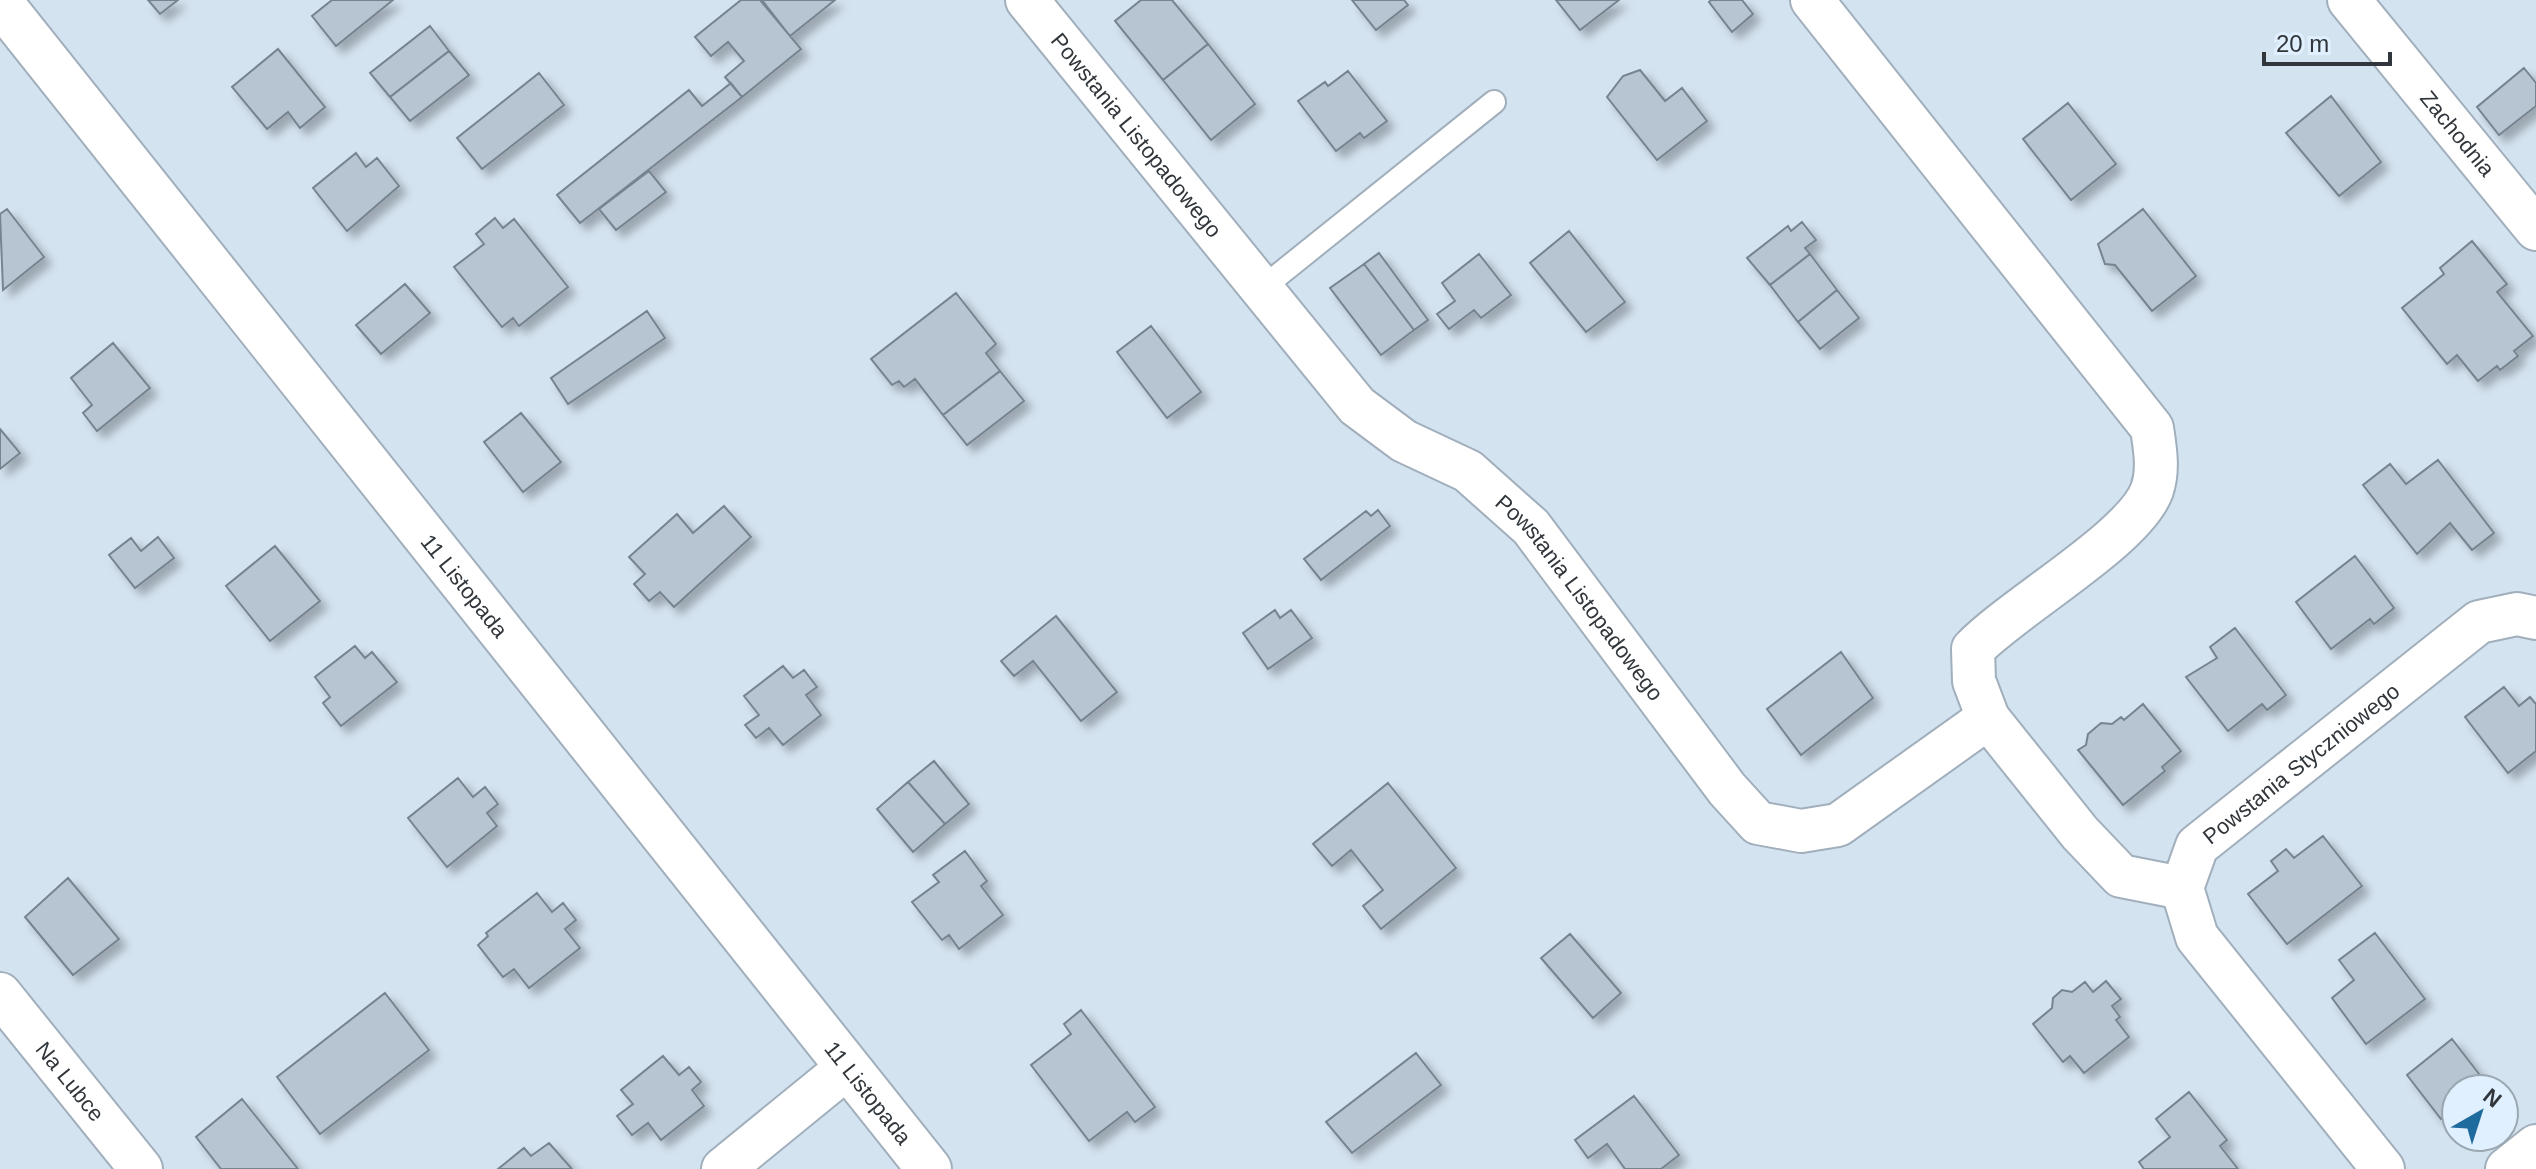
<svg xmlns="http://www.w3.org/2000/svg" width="2536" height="1169" font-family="Helvetica,sans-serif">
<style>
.building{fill:#b6c5d1;stroke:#768490;stroke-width:2;filter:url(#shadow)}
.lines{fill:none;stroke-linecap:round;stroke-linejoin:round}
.service-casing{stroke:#a1afbc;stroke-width:26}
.minor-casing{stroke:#a1afbc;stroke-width:46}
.secondary-casing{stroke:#a1afbc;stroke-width:48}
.service{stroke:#fff;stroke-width:22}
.minor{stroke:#fff;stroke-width:42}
.secondary{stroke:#fff;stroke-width:44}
.labels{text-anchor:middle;stroke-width:7;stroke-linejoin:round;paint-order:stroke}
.street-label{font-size:22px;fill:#30363b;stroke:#e1f0fe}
</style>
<defs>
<filter id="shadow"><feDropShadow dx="7" dy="7" stdDeviation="4" flood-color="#0004"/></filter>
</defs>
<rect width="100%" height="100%" fill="#d4e3f0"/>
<path class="building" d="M148,0H178L160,14Z
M332,0H393L336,46L312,16Z
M741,0H760L801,49L742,97L725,77L744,61L728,42L711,56L695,37Z
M762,0H835L790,36Z
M1141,0H1172L1208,44L1163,80L1115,21Z
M1352,0H1404L1408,5L1376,30Z
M1556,0H1619L1580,30Z
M1711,0H1742L1753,14L1732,32L1709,2Z
M430,26L449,51L390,97L370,73Z
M1208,44L1255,104L1211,140L1163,80Z
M278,49L325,107L300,128L288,112L267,129L232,87Z
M449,51L469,75L410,121L390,97Z
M2524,68L2536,83V106L2499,135L2477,107Z
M1640,70L1665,101L1682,88L1707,121L1657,160L1607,97L1623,76Z
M1348,71L1387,121L1364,138L1360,133L1336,151L1298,101L1325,82L1328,86Z
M539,73L564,105L482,169L457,138Z
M731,83L742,97L580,223L557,195L689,90L702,106Z
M2331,96L2381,162L2339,196L2286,133Z
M2068,103L2116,164L2071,200L2023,139Z
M356,153L366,167L377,158L399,186L347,231L313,188Z
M649,171L666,192L616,230L599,209Z
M7,209L44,257L3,290L0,214Z
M2143,209L2196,276L2152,311L2115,265L2105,264L2098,244Z
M495,218L503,228L514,219L568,287L519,326L513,318L502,327L454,267L484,244L476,234Z
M1802,222L1816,240L1805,248L1810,254L1770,285L1747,258L1788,226L1791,231Z
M1569,231L1625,302L1586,332L1530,263Z
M2472,241L2507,284L2497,292L2533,336L2514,351L2518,356L2500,370L2497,366L2478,381L2457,355L2447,364L2402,308L2444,274L2440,268Z
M1379,253L1428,320L1414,330L1364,264Z
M1479,254L1511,295L1481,318L1474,310L1449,329L1437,314L1455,301L1442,283Z
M1810,254L1837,290L1798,322L1770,285Z
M1364,264L1414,330L1381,355L1330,288Z
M405,284L430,313L381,354L356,325Z
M1837,290L1859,318L1820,349L1798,322Z
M956,293L996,344L986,353L1000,371L943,415L915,379L904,387L899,381L892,385L871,359Z
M647,311L665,338L568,404L551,378Z
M1151,326L1201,392L1167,418L1117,352Z
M113,343L150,388L97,431L83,413L92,405L71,378Z
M1000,371L1024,401L967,445L943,415Z
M521,413L561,462L523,492L484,442Z
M0,429L20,453L0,469Z
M2438,460L2494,533L2472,550L2450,523L2417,554L2363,485L2390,464L2406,484Z
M724,506L751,537L674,607L660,592L649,601L634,584L645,574L629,557L677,514L693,533Z
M1378,510L1390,526L1321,580L1304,559L1366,511L1371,516Z
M158,537L174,558L135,588L109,555L131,538L141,551Z
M275,546L320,601L270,641L226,586Z
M2355,556L2394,608L2374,624L2370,619L2331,649L2296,602Z
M1275,610L1280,618L1291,610L1312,638L1268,669L1243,633Z
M1056,616L1117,692L1081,721L1033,661L1014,676L1001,661Z
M2235,628L2286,695L2267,710L2262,704L2228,731L2186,677L2217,658L2210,647Z
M355,646L365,658L372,652L397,682L341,726L323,703L330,697L315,677Z
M1841,652L1873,698L1801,755L1767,709Z
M783,666L793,678L804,670L817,687L806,695L821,715L783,745L769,728L756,738L745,725L759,715L744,696Z
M2504,687L2519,706L2530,697L2536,704V751L2508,773L2465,717Z
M2143,704L2181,751L2162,767L2165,771L2123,805L2078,750L2086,745L2088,734L2101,723L2112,724L2121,717L2124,720Z
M934,761L969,804L945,824L908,782Z
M458,778L473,797L485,787L498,804L487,813L497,826L447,867L408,818Z
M908,782L945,824L913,852L877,809Z
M1388,783L1456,868L1381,929L1363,906L1383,890L1351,850L1332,866L1313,844Z
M2323,836L2362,886L2287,944L2248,894L2278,871L2271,861L2286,849L2294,858Z
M965,851L987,881L981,886L1003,915L959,949L949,935L942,940L912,902L939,882L933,875Z
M68,878L119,939L73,975L25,917Z
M537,893L552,912L563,903L576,920L565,929L580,948L529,988L514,969L503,977L478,945L488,936L486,933Z
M2375,933L2425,999L2366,1044L2332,998L2354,980L2339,960Z
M1570,934L1621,993L1593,1018L1541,958Z
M2106,981L2121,999L2112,1006L2120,1017L2116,1020L2129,1037L2084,1073L2070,1056L2063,1062L2033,1024L2052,1008L2053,998L2062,990L2072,992L2085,982L2093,992Z
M385,993L429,1050L320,1134L277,1077Z
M1081,1010L1155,1107L1135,1122L1127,1112L1089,1141L1031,1065L1071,1034L1064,1024Z
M2452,1039L2486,1083L2479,1089H2456V1107L2441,1119L2407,1075Z
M1416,1053L1441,1085L1352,1153L1326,1122Z
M663,1056L679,1075L689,1067L701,1082L692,1090L704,1106L661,1140L648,1123L632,1135L617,1116L633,1104L621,1090Z
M2189,1092L2227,1140L2220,1146L2238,1169H2144L2139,1162L2170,1137L2156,1119Z
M1634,1096L1679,1155L1661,1169H1625L1607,1144L1588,1158L1575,1140Z
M242,1099L298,1169H221L196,1137Z
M549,1143L572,1169H498L524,1148L531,1156Z"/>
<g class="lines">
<g class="service-casing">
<path id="service" d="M1261,289L1494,102"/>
</g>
<g class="minor-casing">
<g id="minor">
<path id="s1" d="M1027,0L1357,406L1404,441L1468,471L1531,527L1727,789L1758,823L1801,831L1838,825L1988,718L2080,833L2121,876L2182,888"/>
<path d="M1812,0L2152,428C2155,449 2159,469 2152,490C2135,538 2016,605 1973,649L1974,681L1988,718"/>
<path id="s2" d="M2349,0L2536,229"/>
<path id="s3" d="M0,994L141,1169"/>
<path d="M723,1169L848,1067"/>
<path id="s4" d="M2383,1169L2197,937L2182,888L2197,846L2479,622L2517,614L2536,618"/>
<path d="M2507,1169L2536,1146"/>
</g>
</g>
<g class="secondary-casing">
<g id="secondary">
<path id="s5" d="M0,2L929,1169"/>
</g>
</g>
<use href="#service" class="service"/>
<use href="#minor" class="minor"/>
<use href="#secondary" class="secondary"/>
</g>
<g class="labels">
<g class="street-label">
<text dy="8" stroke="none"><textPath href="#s2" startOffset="172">Zachodnia</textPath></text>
<text dy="8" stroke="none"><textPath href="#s1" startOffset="174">Powstania Listopadowego</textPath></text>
<text dy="8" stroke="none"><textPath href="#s5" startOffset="746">11 Listopada</textPath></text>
<text dy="8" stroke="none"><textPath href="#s1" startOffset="822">Powstania Listopadowego</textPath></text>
<text dy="8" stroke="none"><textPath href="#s4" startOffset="526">Powstania Styczniowego</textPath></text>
<text dy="8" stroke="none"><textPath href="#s3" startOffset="112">Na Lubce</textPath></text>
<text dy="8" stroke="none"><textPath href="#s5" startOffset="1394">11 Listopada</textPath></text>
</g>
</g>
<g transform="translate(2480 1113) rotate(39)"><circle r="38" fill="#e1f0fe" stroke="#9aa6b0" stroke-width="2"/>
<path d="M0-6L14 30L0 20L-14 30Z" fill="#206b9e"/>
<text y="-12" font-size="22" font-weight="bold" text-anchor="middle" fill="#30363b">N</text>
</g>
<path d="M2264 52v12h126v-12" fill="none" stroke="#30363b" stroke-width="4"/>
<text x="2276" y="52" font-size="24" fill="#30363b" stroke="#e1f0fe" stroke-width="6" paint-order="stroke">20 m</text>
</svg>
